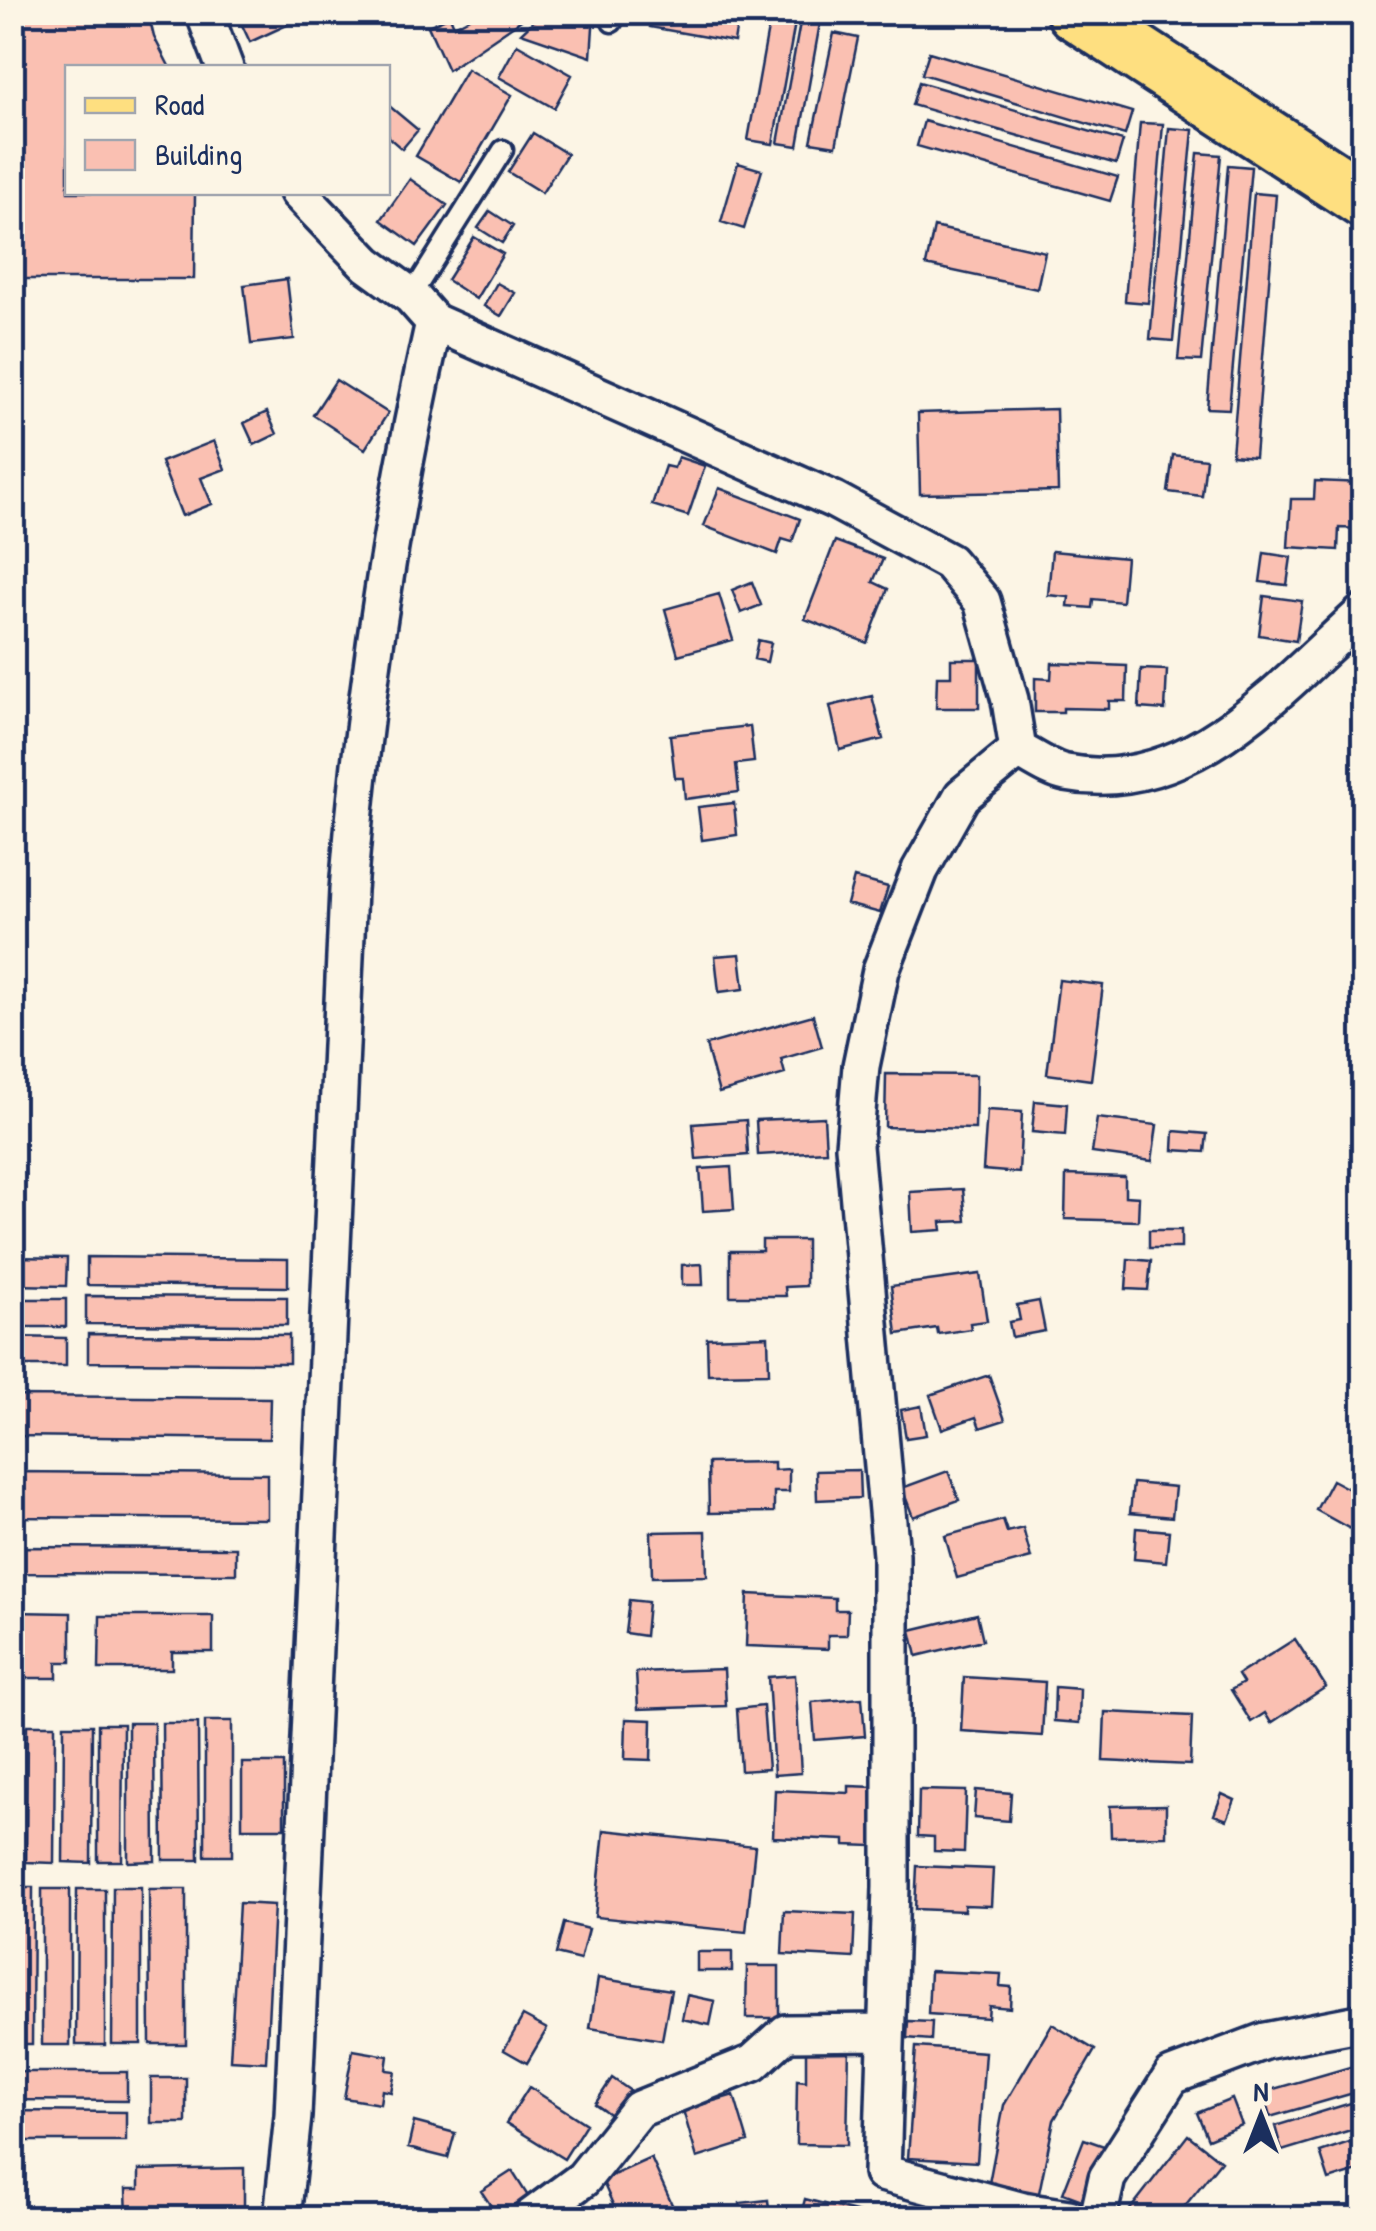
<svg xmlns="http://www.w3.org/2000/svg" width="1376" height="2231" font-family="'Patrick Hand',sans-serif">
<style>
.building{fill:#fac0b2;stroke:#1b2f5e;stroke-width:2.5}
.lines{fill:none;stroke-linecap:round;stroke-linejoin:round}
.lane-casing{stroke:#1b2f5e;stroke-width:25}
.street-casing{stroke:#1b2f5e;stroke-width:42}
.primary-casing{stroke:#1b2f5e;stroke-width:62}
.lane{stroke:#fcf5e5;stroke-width:18}
.street{stroke:#fcf5e5;stroke-width:35}
.primary{stroke:#fedf80;stroke-width:55}
</style>
<rect width="100%" height="100%" fill="#fcf5e5"/>
<filter id="ink" filterUnits="userSpaceOnUse"><feTurbulence type="fractalNoise" baseFrequency=".01" numOctaves="2"/><feDisplacementMap in="SourceGraphic" scale="20" xChannelSelector="R" yChannelSelector="G"/><feConvolveMatrix kernelMatrix="1 2 1 2 8 2 1 2 1" color-interpolation-filters="sRGB"/></filter>
<g filter="url(#ink)">
<path class="building" d="M12,12H148L154,37L170,68H68V192H195L194,279H12Z
M236,12H315L250,42Z
M474,12H533L448,70L428,26L450,16L454,26L475,15Z
M543,12H594L591,57L521,33Z
M652,12H739L734,42L650,27Z
M771,12H797L773,144L748,140Z
M802,12H822L798,146L778,143Z
M834,33L858,38L836,146L811,142Z
M517,44L572,75L554,108L499,77Z
M929,52L1132,112L1125,135L922,74Z
M467,69L512,95L461,182L416,156Z
M919,82L1123,141L1116,164L912,105Z
M388,105L418,130L402,149L388,137Z
M924,121L1118,177L1110,201L917,146Z
M1140,123L1163,124L1148,303L1125,301Z
M1169,128L1193,130L1173,341L1150,339Z
M533,133L567,154L542,193L508,172Z
M1198,153L1221,155L1201,361L1178,360Z
M738,163L762,170L744,229L721,222Z
M1228,165L1251,167L1229,409L1207,408Z
M410,179L447,205L417,246L381,220Z
M1254,193L1276,195L1255,457L1232,455Z
M490,211L513,226L502,243L478,228Z
M934,227L1045,252L1037,289L926,265Z
M474,237L503,254L476,299L447,280Z
M287,279L294,339L251,344L244,285Z
M497,283L515,293L501,316L484,306Z
M336,380L388,413L365,449L313,415Z
M1056,409L1058,491L920,494L918,413Z
M267,412L277,434L254,445L244,423Z
M214,441L225,469L201,478L212,504L182,516L161,462Z
M1173,455L1206,459L1202,496L1168,492Z
M678,457L705,466L688,516L652,505L665,466L674,468Z
M1315,481L1364,483V529L1339,528L1338,550L1288,547L1291,499H1314Z
M719,488L800,519L792,542L782,539L777,554L704,526Z
M835,541L883,559L873,582L888,589L867,643L805,619Z
M1052,551L1126,558L1122,602L1093,599L1092,608L1068,606L1069,597L1048,595Z
M1264,553L1291,557L1287,585L1260,582Z
M752,582L761,605L741,613L732,590Z
M719,594L733,640L678,655L665,609Z
M1264,596L1302,601L1296,641L1259,635Z
M758,640L771,643L767,662L754,659Z
M951,659H979V708H936L937,676H951Z
M1052,663L1127,666L1126,701H1109V709L1063,708V712H1035V678L1051,679Z
M1141,669L1167,670L1165,710L1139,708Z
M872,696L883,739L840,750L830,706Z
M750,726L754,762L736,764L739,792L685,799L683,778H675L670,735Z
M734,803L737,835L702,840L698,807Z
M854,878L888,887L880,913L847,904Z
M740,954L744,989L719,992L715,956Z
M1059,980L1103,985L1091,1080L1047,1074Z
M813,1015L822,1047L781,1059L785,1074L719,1093L706,1045Z
M886,1074L976,1075L975,1129L885,1127Z
M1035,1101L1067,1104L1065,1135L1032,1132Z
M987,1110L1022,1112L1019,1173L983,1170Z
M824,1117L826,1151L758,1155L756,1120Z
M1097,1118L1157,1125L1152,1161L1092,1153Z
M746,1120L748,1155L696,1159L693,1124Z
M1174,1131L1207,1134L1205,1152L1173,1150Z
M731,1167L734,1209L703,1211L700,1169Z
M1066,1175L1125,1177V1196L1139,1197L1138,1221L1065,1219Z
M963,1189L966,1221L941,1222L942,1230L912,1232L910,1192Z
M1149,1230H1181V1248H1149Z
M762,1240H806V1286L785,1287L786,1296H730V1251H762Z
M12,1257L67,1258L66,1286L12,1285Z
M87,1257L288,1259V1287L87,1285Z
M1128,1259L1151,1261L1148,1290L1126,1289Z
M702,1264L703,1285H682V1265Z
M980,1274L987,1321L970,1323L971,1329L938,1334L937,1328L897,1334L891,1286Z
M86,1296L287,1297V1325L86,1324Z
M12,1299H66V1327H12Z
M1039,1301L1045,1331L1012,1337L1009,1322L1020,1320L1017,1305Z
M88,1334L289,1335V1363L88,1362Z
M768,1336L769,1373L708,1374L707,1338Z
M12,1337L66,1338V1366H12Z
M989,1375L1005,1420L980,1428L976,1417L942,1429L930,1395Z
M12,1396L270,1398L269,1439L12,1436Z
M921,1406L926,1435L906,1438L901,1410Z
M774,1462V1470L789,1469V1492H774V1512L709,1513L708,1463Z
M859,1470L860,1498L817,1500L816,1471Z
M948,1471L959,1500L913,1517L902,1488Z
M12,1472L267,1474V1519L12,1517Z
M1332,1480L1364,1497V1514L1354,1531L1316,1510Z
M1133,1483L1175,1487L1172,1517L1130,1513Z
M1003,1520L1007,1532L1023,1528L1031,1558L957,1578L945,1536Z
M1136,1528L1169,1531L1166,1562L1134,1559Z
M706,1531L707,1576L652,1577L651,1532Z
M12,1547L236,1548V1574L12,1573Z
M748,1594L835,1598V1610H848L847,1635H828V1649L746,1646Z
M629,1600L648,1602L645,1636L625,1633Z
M12,1612L71,1613V1662H57V1678H12Z
M977,1614L983,1640L917,1656L911,1630Z
M100,1616H213V1652H172V1669H99Z
M1295,1639L1326,1687L1271,1723L1265,1713L1251,1722L1231,1690L1243,1683L1238,1675Z
M724,1669L726,1706L638,1709L636,1672Z
M795,1675L801,1773L774,1775L768,1677Z
M964,1677L1045,1682L1042,1736L961,1731Z
M1055,1687L1080,1689L1079,1723L1054,1721Z
M862,1698L865,1736L815,1740L812,1702Z
M763,1706L768,1769L741,1771L737,1709Z
M1105,1712L1192,1716L1190,1765L1103,1761Z
M626,1719L652,1720L651,1760L625,1759Z
M205,1721H232V1856H205Z
M128,1723H154L155,1861L128,1862Z
M162,1723H198L199,1860H163Z
M98,1724H123L122,1861H98Z
M12,1725H22L21,1863H12Z
M27,1725H55L54,1863L26,1862Z
M64,1725H92L91,1863L63,1862Z
M242,1763H284V1828H242Z
M849,1786L874,1787L872,1846L845,1845V1840L773,1837L775,1790L849,1793Z
M919,1790L966,1791L964,1852L934,1851V1837L918,1836Z
M976,1790L1011,1793L1009,1821L974,1818Z
M1222,1794L1235,1800L1227,1820L1214,1815Z
M1166,1805V1836L1111,1837L1110,1806Z
M604,1830L755,1846L746,1932L595,1917Z
M917,1866L993,1869L991,1906L964,1905V1911L915,1909Z
M12,1887H33L32,2044H12Z
M113,1887H141V2044H112Z
M42,1889H70V2045H42Z
M77,1889H105V2045H76Z
M149,1889H186V2044H150Z
M239,1903L274,1905L266,2062L230,2060Z
M784,1911L855,1914L853,1958L782,1954Z
M564,1923L588,1929L580,1960L556,1954Z
M697,1952H732V1971H697Z
M747,1966H779V2018H746Z
M930,1971L1001,1974L1000,1986L1011,1987L1010,2008L989,2006L988,2018L928,2014Z
M598,1978L671,1990L662,2040L590,2028Z
M687,1995L715,2001L710,2025L682,2019Z
M523,2016L547,2029L527,2063L504,2050Z
M908,2021L932,2022L931,2040L907,2038Z
M1052,2024L1095,2050L1054,2120L1039,2193L989,2183L1004,2105Z
M806,2044L849,2045L847,2145L796,2144L797,2080L806,2081Z
M916,2047L985,2052L977,2162L908,2158Z
M353,2050L388,2056L386,2070L395,2071L391,2092L382,2090L380,2104L344,2098Z
M1364,2063V2090L1270,2117L1263,2092Z
M12,2072H127V2101L12,2100Z
M151,2078H186V2123H151Z
M612,2078L635,2094L618,2120L595,2104Z
M529,2087L586,2124L564,2159L506,2123Z
M734,2095L748,2142L697,2158L683,2110Z
M1232,2099L1242,2125L1208,2139L1197,2113Z
M1364,2099V2126L1282,2151L1275,2126Z
M12,2111L126,2112V2141H12Z
M414,2122L455,2133L448,2158L408,2148Z
M1188,2135L1221,2161L1175,2218H1128L1125,2216Z
M1364,2137V2169L1329,2180L1320,2152Z
M1084,2139L1104,2146L1082,2200L1063,2193Z
M651,2158L678,2218H619L602,2180Z
M244,2168V2218H127L126,2189H139V2170Z
M512,2171L533,2204L510,2218H499L481,2191Z
M805,2199L878,2218H800Z
M768,2200L770,2218H741L740,2203Z"/>
<g class="lines">
<g class="lane-casing">
<path id="lane" d="M612,22L613,12
M411,296L503,150"/>
</g>
<g class="street-casing">
<path id="street" d="M204,12L225,68
M298,192L367,264L411,296L434,322L834,500L949,562L982,601L1010,700L1018,750
M1018,750L962,796L920,870L881,970L861,1066L854,1146L891,1555V1887L882,2173L1023,2211L1069,2218
M1018,750C1033,757 1050,770 1066,773C1190,797 1281,686 1364,612
M282,2218L293,2116L348,890C363,699 392,509 434,322
M530,2218L583,2179L639,2109L753,2063L786,2033L884,2032
M1098,2218L1107,2178L1172,2076L1265,2041L1364,2022"/>
</g>
<g class="primary-casing">
<path id="primary" d="M1075,12L1364,200"/>
</g>
<use href="#lane" class="lane"/>
<use href="#street" class="street"/>
<use href="#primary" class="primary"/>
</g>
</g>
<rect width="1376" height="2231" fill="none" stroke="#fcf5e5" stroke-width="50"/>
<rect x="25" y="25" width="1326" height="2181" fill="none" stroke="#1b2f5e" stroke-width="4" filter="url(#ink)"/>
<rect x="65" y="65" width="325" height="130" fill="#fcf5e5" stroke="#a2a6af" stroke-width="2.5"/>
<rect x="85" y="98" width="50" height="15" fill="#fedf80" stroke="#a2a6af" stroke-width="2.5"/>
<text x="155" y="115" font-size="30" fill="#1b2f5e">Road</text>
<rect x="85" y="140" width="50" height="30" fill="#fac0b2" stroke="#a2a6af" stroke-width="2.5"/>
<text x="155" y="165" font-size="30" fill="#1b2f5e">Building</text>
<g transform="translate(1261 2116)" stroke="#fcf5e5" stroke-width="8" paint-order="stroke">
<path d="M0-8L18 38L0 25L-18 38Z" fill="#1b2f5e"/>
<text y="-15" font-size="28" font-weight="bold" text-anchor="middle" fill="#1b2f5e">N</text>
</g>
</svg>
